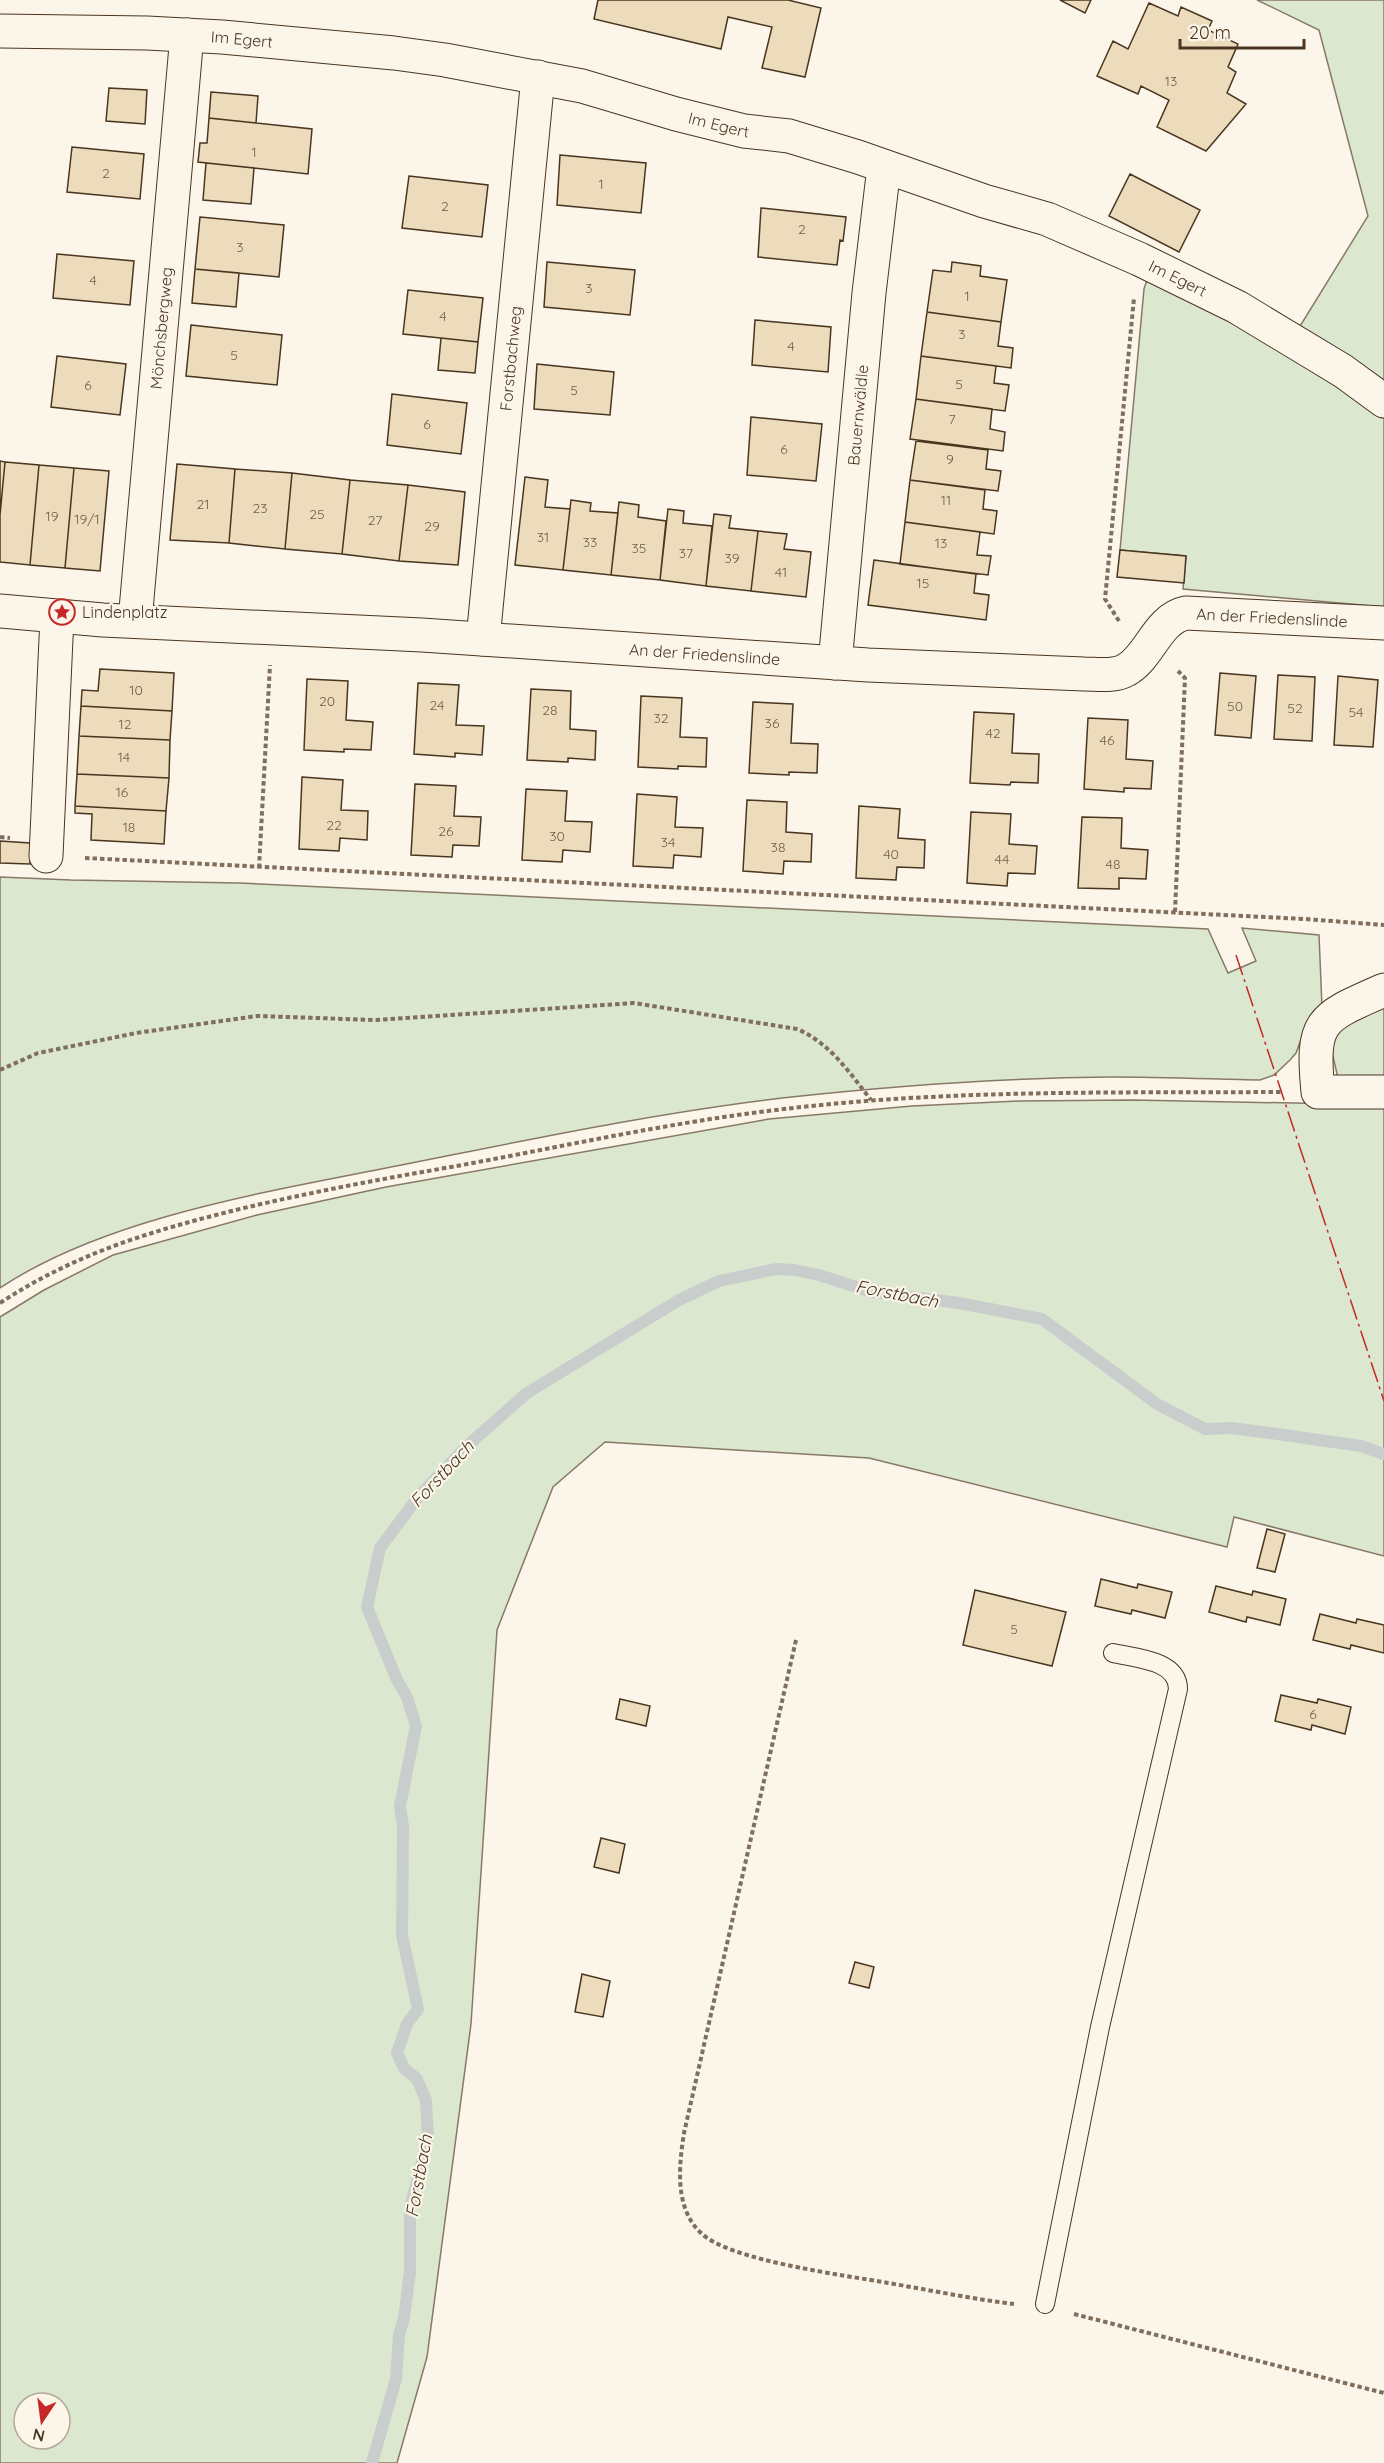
<svg xmlns="http://www.w3.org/2000/svg" width="1384" height="2463" font-family="Quicksand,sans-serif">
<style>
.green{fill:#dce7d0;stroke:#887966;stroke-width:1.5;fill-rule:evenodd}
.lines{fill:none;stroke-linecap:round;stroke-linejoin:round}
.stream{stroke:#c9cecd;stroke-width:12}
.building{fill:#ecdcbc;stroke:#4a3520;stroke-width:1.5}
.service-casing{stroke:#4a3520;stroke-width:20}
.minor-casing{stroke:#4a3520;stroke-width:35}
.path{stroke:#7f6f5c;stroke-width:4;stroke-dasharray:4.5 3;stroke-linecap:butt}
.service{stroke:#fbf6e9;stroke-width:18}
.minor{stroke:#fbf6e9;stroke-width:33}
.power{stroke:#c62828;stroke-width:1.5;stroke-dasharray:21 4.5 3 4.5;stroke-linecap:butt}
.labels{text-anchor:middle;stroke-width:4.5;stroke-linejoin:round;paint-order:stroke}
.number-label{font-size:14px;fill:#725f47}
.street-label{font-size:16px;fill:#4a3520;stroke:#fbf6e9}
.poi-label{font-size:16px;fill:#4a3520;stroke:#fbf6e9;text-anchor:start}
.water-label{font-size:18px;font-style:italic;fill:#4a3520;stroke:#fbf6e9}
</style>
<rect width="100%" height="100%" fill="#fbf6e9"/>
<path class="green" d="M1257,0H1384V388L1297,331L1368,216L1319,30Z
M1147,280L1216,309L1384,417V607L1183,589L1186,556L1120,550L1144,289Z
M0,877L71,880L239,883L1208,929L1228,973L1256,961L1242,928L1319,935L1322,1007L1306,1026L1296,1053L1290,1060L1274,1075L1260,1080C1211,1079 1161,1077 1111,1077C1002,1078 891,1086 782,1098C647,1114 514,1143 381,1169C260,1193 103,1219 0,1288Z
M1384,1003V1556L1234,1517L1227,1547L869,1458L605,1442L553,1487L497,1630L471,2024L427,2357L397,2463H0V1317L44,1290L113,1255L257,1215L386,1187L769,1119L912,1106L1019,1101L1132,1100L1344,1104L1331,1048L1338,1030ZM24,2403H60V2439H24Z"/>
<g class="lines">
<path class="stream" d="M372,2463L396,2379L399,2335L404,2318L410,2272V2209L428,2137L426,2100L417,2079L404,2068L397,2053L407,2024L418,2009L402,1935L403,1827L400,1806L416,1726L407,1697L397,1680L367,1607L380,1548L418,1497L467,1446L527,1393L679,1300L719,1281L776,1269L795,1270L819,1275L872,1292L959,1303L1042,1319L1157,1404L1205,1429L1231,1428L1270,1433L1361,1446L1384,1454"/>
</g>
<path class="building" d="M598,0H788L821,8L805,77L762,68L772,27L728,17L721,49L594,19Z
M1060,0H1091L1085,13Z
M1149,3L1178,16L1181,7L1212,21L1208,30L1238,44L1228,67L1236,72L1227,93L1246,104L1206,151L1157,127L1169,100L1141,86L1138,94L1097,76L1113,41L1128,49Z
M109,88L147,90L145,124L106,121Z
M211,92L258,96L256,123L209,118Z
M209,118L312,129L308,174L198,162L200,143H207Z
M72,147L144,154L140,199L67,192Z
M560,155L646,163L641,213L557,205Z
M206,163L254,168L251,204L203,200Z
M1130,174L1200,210L1179,252L1109,216Z
M409,176L488,185L482,237L402,228Z
M761,208L846,217L843,241L840,240L837,265L758,257Z
M200,217L284,225L279,277L195,269Z
M57,254L134,261L130,305L53,298Z
M547,262L635,270L630,315L544,307Z
M952,262L981,266L980,276L1007,280L1001,322L927,312L933,270L951,272Z
M195,269L239,273L236,307L192,303Z
M408,290L483,298L478,342L403,334Z
M927,312L1001,322L998,346L1013,348L1011,368L921,356Z
M755,320L831,327L828,372L752,365Z
M191,325L282,335L277,385L186,376Z
M441,338L478,342L475,373L438,370Z
M57,356L126,364L120,415L51,407Z
M921,356L996,366L994,383L1009,385L1005,411L916,399Z
M537,364L614,372L610,415L534,409Z
M392,394L467,403L461,454L387,445Z
M916,399L992,409L990,429L1005,432L1003,451L910,439Z
M751,417L822,424L816,481L747,475Z
M916,441L988,450L986,469L1001,471L998,491L910,480Z
M0,461L5,462L0,515Z
M5,462L39,465L30,565L0,562V515Z
M177,464L235,469L229,543L170,540Z
M39,465L74,468L65,568L30,565Z
M74,468L109,471L100,571L65,568Z
M235,469L292,473L285,549L229,543Z
M292,473L350,480L342,554L285,549Z
M525,477L548,480L545,507L570,509L563,570L515,565Z
M350,480L408,485L399,561L342,554Z
M910,480L985,490L983,509L997,511L994,534L905,522Z
M408,485L465,492L458,565L399,561Z
M571,500L591,503L590,511L618,513L611,575L563,570Z
M619,502L639,505L638,517L666,521L660,580L611,575Z
M668,509L684,511L683,523L712,526L706,586L660,580Z
M714,514L731,516L729,528L758,531L751,591L706,586Z
M905,522L980,532L977,555L991,556L988,575L900,564Z
M758,531L787,534L784,549L811,552L806,597L751,591Z
M1120,550L1186,556L1184,583L1117,577Z
M874,560L976,574L974,593L989,595L986,620L868,605Z
M100,669L174,673L172,711L81,706L82,690L98,691Z
M1220,673L1256,676L1251,738L1215,735Z
M1278,675L1315,677L1312,741L1274,739Z
M1338,676L1378,680L1373,747L1334,745Z
M307,679L348,681L346,720L373,722L371,750L344,749V752L304,750Z
M418,683L459,685L456,725L484,726L482,755L455,753V757L414,754Z
M531,689L571,691L570,729L596,731L595,760L568,758V762L527,760Z
M641,696L682,698L680,737L707,738L706,767L678,766V769L638,767Z
M753,702L793,704L791,743L818,744L817,773L789,772V775L749,773Z
M81,706L172,711L170,740L79,736Z
M974,712L1014,714L1012,753L1039,754L1038,783L1011,782L1010,785L970,783Z
M1088,718L1128,720L1126,759L1153,761L1151,789L1124,788V792L1084,789Z
M79,736L170,740L169,778L77,774Z
M77,774L169,778L166,811L75,806Z
M302,777L343,780L341,810L368,811L367,840L340,838L339,851L299,849Z
M415,784L456,786L454,816L481,817L479,846L453,845L452,857L411,855Z
M526,789L567,791L565,821L592,822L590,852L563,850L562,862L522,860Z
M637,794L677,797L675,827L703,828L701,857L674,855L673,868L633,866Z
M747,800L787,802L786,832L812,834L811,862L784,861L783,874L743,871Z
M75,806L166,811L164,844L91,840L92,814L75,813Z
M859,806L900,809L898,838L925,840L924,868L897,867L896,880L856,878Z
M971,812L1011,814L1009,844L1037,846L1035,874L1008,873L1007,886L967,883Z
M1082,817L1122,818L1121,848L1148,850L1146,879L1119,878V889L1078,888Z
M0,841L30,843V864L0,863Z
M1267,1529L1285,1534L1275,1572L1257,1568Z
M1101,1579L1137,1588L1138,1584L1172,1592L1165,1618L1132,1610L1131,1614L1095,1606Z
M1216,1586L1252,1595L1253,1591L1286,1599L1280,1625L1247,1617L1246,1622L1209,1612Z
M975,1590L1066,1612L1052,1666L963,1645Z
M1320,1614L1356,1623L1357,1619L1384,1625V1653L1351,1645L1350,1649L1313,1640Z
M1281,1695L1317,1703L1318,1699L1351,1707L1345,1734L1312,1725L1311,1730L1275,1721Z
M620,1699L650,1706L646,1726L616,1719Z
M601,1838L625,1844L619,1873L594,1867Z
M855,1962L874,1967L869,1988L849,1983Z
M582,1974L610,1981L603,2017L575,2012Z"/>
<g class="lines">
<g class="service-casing">
<path id="service" d="M1045,2304L1100,2027L1178,1689C1178,1660 1135,1658 1113,1653"/>
</g>
<g class="minor-casing">
<g id="minor">
<path id="s1" d="M0,31L147,33L222,37L394,53L445,60L582,86L676,114L744,131L789,136L858,157L984,201L1047,219L1139,259L1237,307L1343,371L1384,401"/>
<path id="s2" d="M0,611L103,620L422,635L868,665L1084,674C1097,674 1114,677 1126,670C1150,657 1157,619 1186,613L1384,623"/>
<path id="s3" d="M135,621L187,35"/>
<path id="s4" d="M483,639L538,77"/>
<path id="s5" d="M835,663L869,293L884,167"/>
<path d="M46,856L57,617"/>
<path d="M1384,990C1320,1018 1311,1020 1318,1092H1384"/>
</g>
</g>
<path class="path" d="M1119,621L1105,599L1134,298
M0,837L10,838
M85,858L1305,919L1384,925
M259,868L270,665
M1175,912L1185,678L1178,671
M0,1070L38,1053L58,1049L136,1033L257,1016L376,1020L634,1003L797,1029C830,1043 849,1072 871,1100
M0,1303C78,1252 154,1230 244,1208C312,1192 381,1179 451,1167C556,1148 662,1124 768,1111C939,1089 1109,1093 1281,1092
M796,1640L684,2133C679,2165 674,2208 701,2233C730,2261 845,2275 888,2283C930,2290 972,2299 1014,2304
M1074,2314L1384,2393"/>
<use href="#service" class="service"/>
<use href="#minor" class="minor"/>
<path class="power" d="M1236,955L1384,1401"/>
</g>
<defs>
<g id="sight-ring" transform="scale(1.35)"><circle r="9.5" fill="#fbf6e9" stroke="#c62828" stroke-width="1.5"/><path d="M0-6L1.8-2.2L6-1.7L2.9 1.2L3.7 5.4L0 3.3L-3.7 5.4L-2.9 1.2L-6-1.7L-1.8-2.2Z" fill="#c62828"/></g>
</defs>
<g fill-rule="evenodd">
<use href="#sight-ring" x="62" y="612"/>
</g>
<g class="labels">
<g class="number-label">
<text x="1171" y="86">13</text>
<text x="254" y="157">1</text>
<text x="106" y="178">2</text>
<text x="601" y="189">1</text>
<text x="445" y="211">2</text>
<text x="802" y="234">2</text>
<text x="240" y="252">3</text>
<text x="93" y="285">4</text>
<text x="589" y="293">3</text>
<text x="967" y="301">1</text>
<text x="443" y="321">4</text>
<text x="962" y="339">3</text>
<text x="791" y="351">4</text>
<text x="234" y="360">5</text>
<text x="959" y="389">5</text>
<text x="88" y="390">6</text>
<text x="574" y="395">5</text>
<text x="952" y="424">7</text>
<text x="427" y="429">6</text>
<text x="784" y="454">6</text>
<text x="950" y="464">9</text>
<text x="946" y="505">11</text>
<text x="203" y="509">21</text>
<text x="260" y="513">23</text>
<text x="317" y="519">25</text>
<text x="52" y="521">19</text>
<text x="87" y="524">19/1</text>
<text x="375" y="525">27</text>
<text x="432" y="531">29</text>
<text x="543" y="542">31</text>
<text x="590" y="547">33</text>
<text x="941" y="548">13</text>
<text x="639" y="553">35</text>
<text x="686" y="558">37</text>
<text x="732" y="563">39</text>
<text x="781" y="577">41</text>
<text x="923" y="588">15</text>
<text x="136" y="695">10</text>
<text x="327" y="706">20</text>
<text x="437" y="710">24</text>
<text x="1235" y="711">50</text>
<text x="1295" y="713">52</text>
<text x="550" y="715">28</text>
<text x="1356" y="717">54</text>
<text x="661" y="723">32</text>
<text x="772" y="728">36</text>
<text x="125" y="729">12</text>
<text x="993" y="738">42</text>
<text x="1107" y="745">46</text>
<text x="124" y="762">14</text>
<text x="122" y="797">16</text>
<text x="334" y="830">22</text>
<text x="129" y="832">18</text>
<text x="446" y="836">26</text>
<text x="557" y="841">30</text>
<text x="668" y="847">34</text>
<text x="778" y="852">38</text>
<text x="891" y="859">40</text>
<text x="1002" y="864">44</text>
<text x="1113" y="869">48</text>
<text x="1014" y="1634">5</text>
<text x="1313" y="1719">6</text>
</g>
<g class="street-label">
<text dy="6" stroke="none"><textPath href="#s1" startOffset="242">Im Egert</textPath></text>
<text dy="6" stroke="none"><textPath href="#s1" startOffset="728">Im Egert</textPath></text>
<text dy="6" stroke="none"><textPath href="#s1" startOffset="1214">Im Egert</textPath></text>
<text dy="6" stroke="none"><textPath href="#s3" startOffset="294">Mönchsbergweg</textPath></text>
<text dy="6" stroke="none"><textPath href="#s4" startOffset="282">Forstbachweg</textPath></text>
<text dy="6" stroke="none"><textPath href="#s5" startOffset="249">Bauernwäldle</textPath></text>
<text dy="6" stroke="none"><textPath href="#s2" startOffset="1299">An der Friedenslinde</textPath></text>
<text dy="6" stroke="none"><textPath href="#s2" startOffset="706">An der Friedenslinde</textPath></text>
</g>
<g class="poi-label">
<text x="82" y="618">Lindenplatz</text>
</g>
<g class="water-label">
<text transform="translate(897 1294) rotate(11)" y="6">Forstbach</text>
<text transform="translate(442 1474) rotate(-47)" y="6">Forstbach</text>
<text transform="translate(419 2176) rotate(-80)" y="6">Forstbach</text>
</g>
</g>
<g transform="translate(42 2421) rotate(193)"><circle r="28" fill="#fbf6e9" stroke="#b4a999" stroke-width="1.5"/>
<path d="M0-4.5L10 22L0 15L-10 22Z" fill="#c62828"/>
<text y="-9" font-size="16" font-weight="bold" text-anchor="middle" fill="#4a3520">N</text>
</g>
<path d="M1180 39v9h124v-9" fill="none" stroke="#4a3520" stroke-width="3"/>
<text x="1189" y="39" font-size="18" fill="#4a3520" stroke="#fbf6e9" stroke-width="4.5" paint-order="stroke">20 m</text>
</svg>
